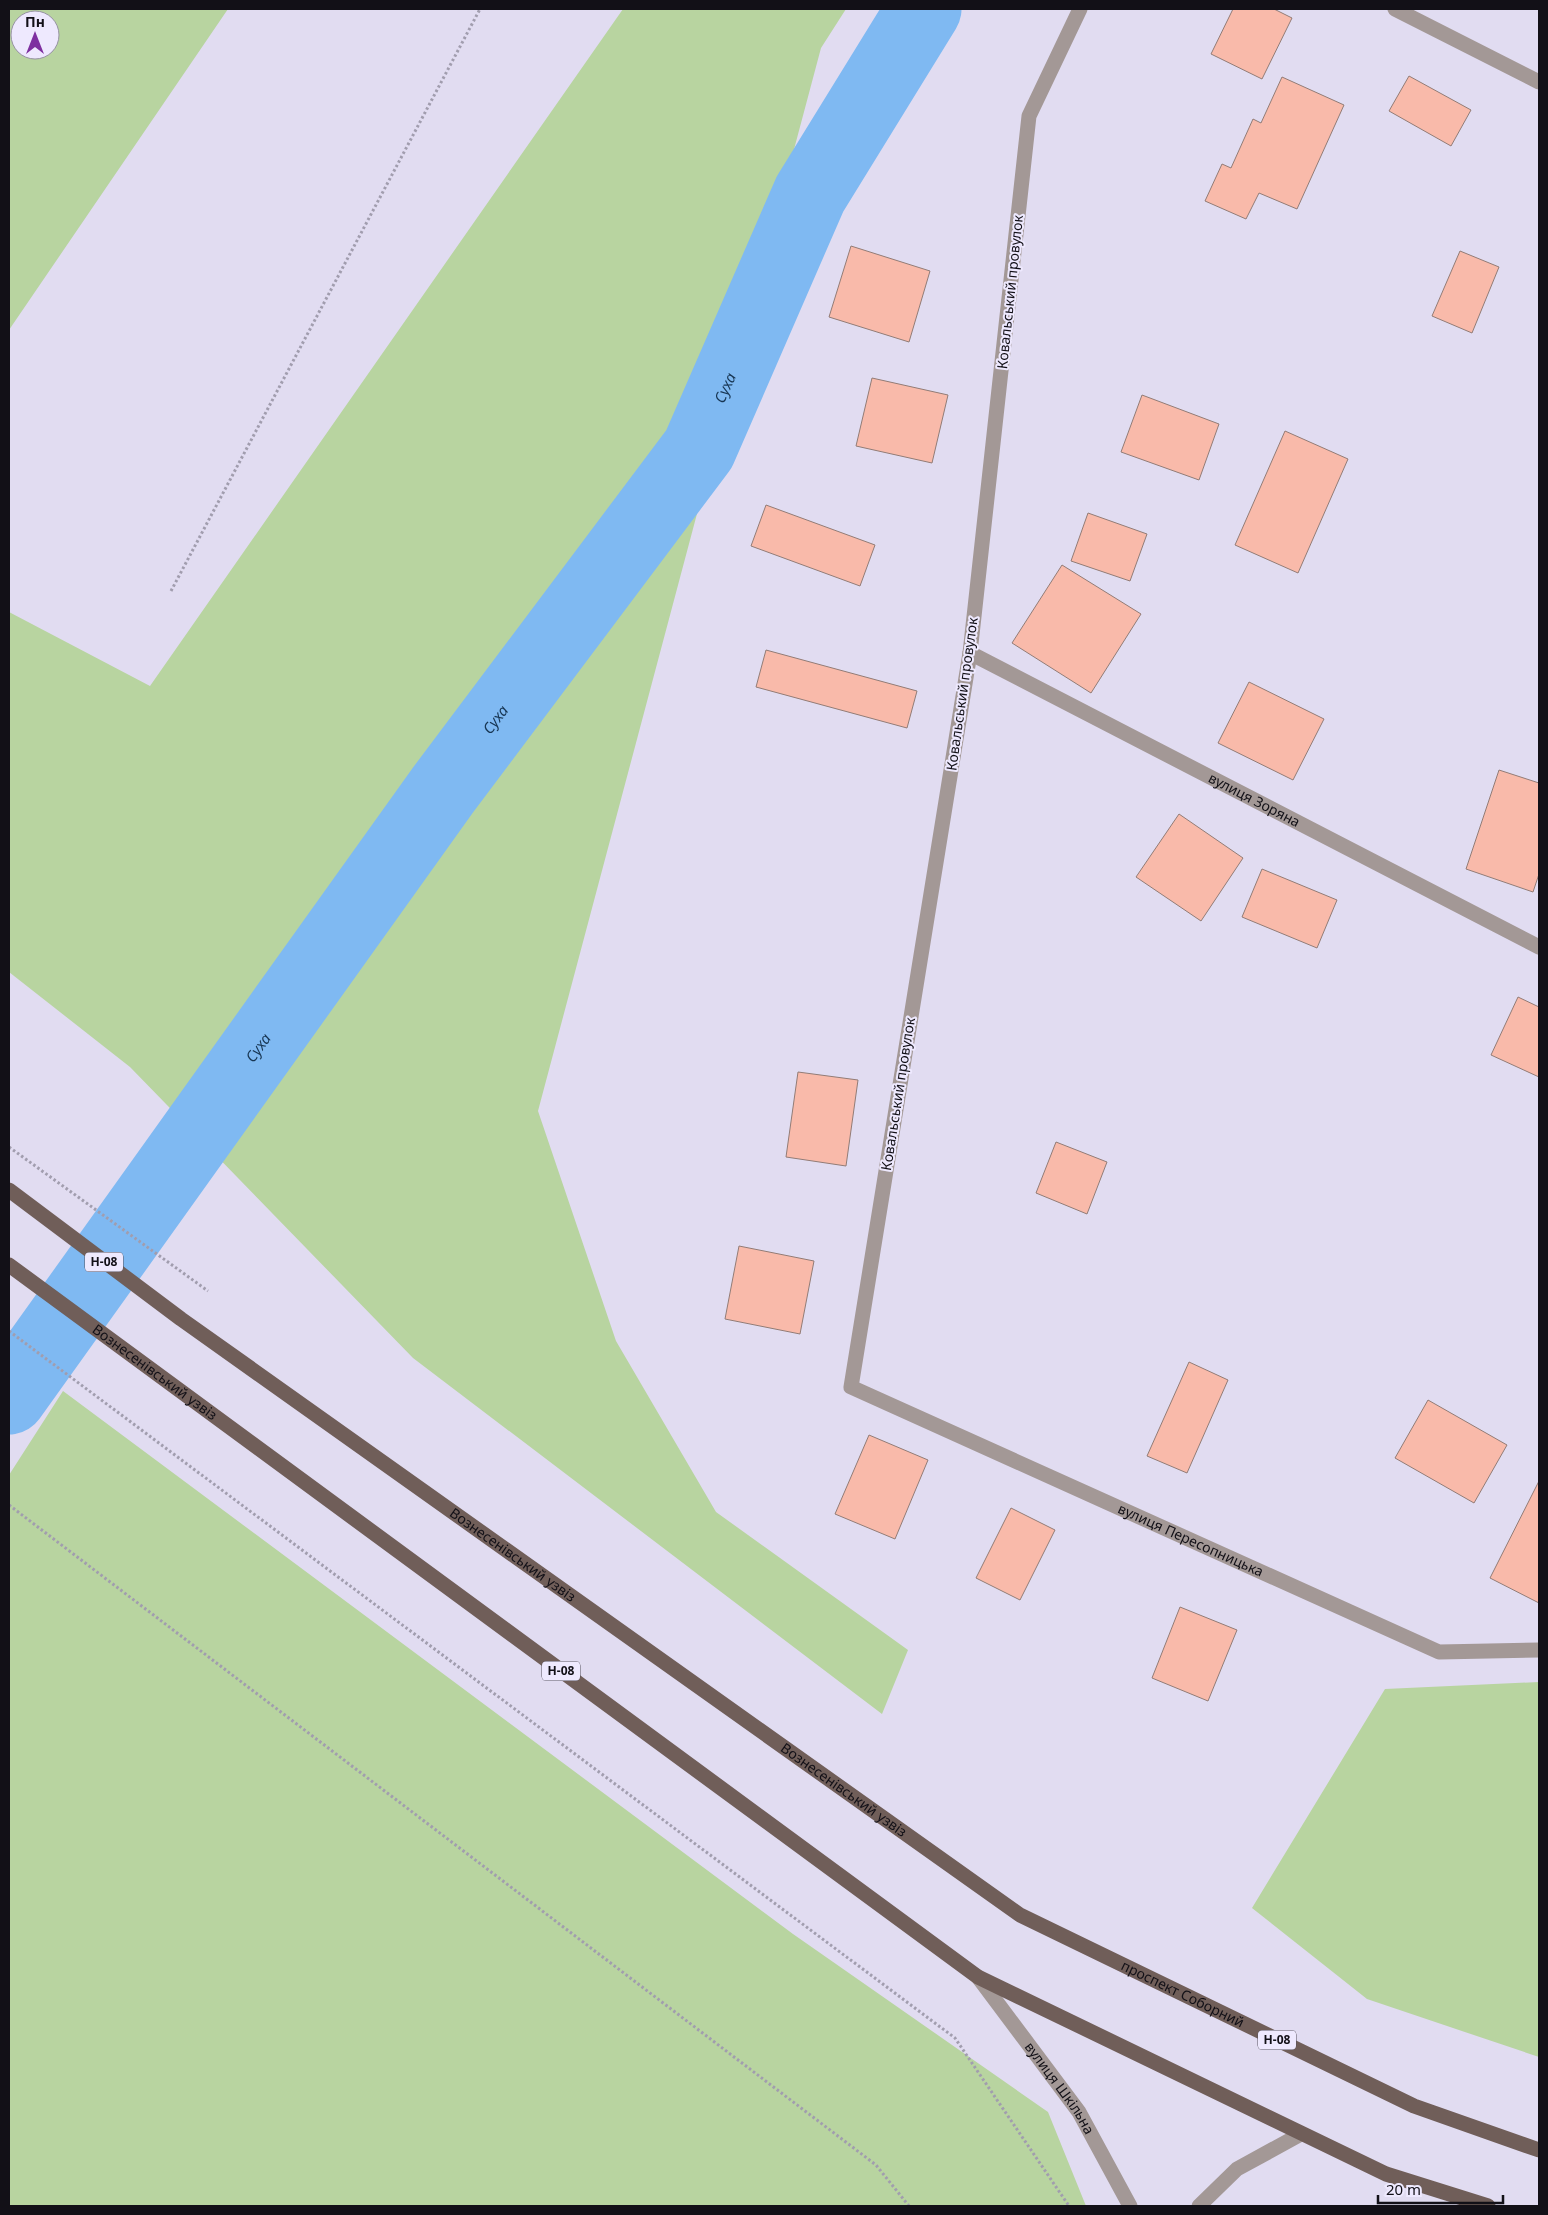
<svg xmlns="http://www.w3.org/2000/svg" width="1548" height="2215" font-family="'Noto Sans',sans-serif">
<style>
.green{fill:#b8d4a0;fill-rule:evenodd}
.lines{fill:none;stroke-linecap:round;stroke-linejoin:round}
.river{stroke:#7fb9f2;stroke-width:75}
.building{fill:#f9baaa;stroke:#927c76}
.path{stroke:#a19dae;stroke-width:3;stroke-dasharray:2.5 2.5;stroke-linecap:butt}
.minor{stroke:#a39896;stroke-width:15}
.tertiary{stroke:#a39896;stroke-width:15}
.primary{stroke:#705e59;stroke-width:15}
.labels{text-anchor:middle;stroke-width:4;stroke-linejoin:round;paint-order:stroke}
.shield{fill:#eee9fe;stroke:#54515c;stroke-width:1}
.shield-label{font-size:12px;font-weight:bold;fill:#121017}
.street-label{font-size:14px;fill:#121017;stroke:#eee9fe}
.water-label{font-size:15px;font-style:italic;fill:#173552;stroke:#eee9fe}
</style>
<rect width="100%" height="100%" fill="#e1dcf1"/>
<path class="green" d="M9,9H228L9,330ZM20,20H50V50H20Z
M623,9H846L821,48L538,1111L616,1341L716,1512L908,1650L882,1714L413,1358L130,1067L9,972V612L150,686Z
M63,1391L793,1934L1048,2112L1086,2206H9V1475Z
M1539,1682V2057L1367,1999L1252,1908L1385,1689Z"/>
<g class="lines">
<path class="river" id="s1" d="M9,1397L443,790L699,449L810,194L924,9"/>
</g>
<path class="building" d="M1233,9H1274L1292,18L1262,79L1211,54Z
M1409,76L1471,110L1451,146L1389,111Z
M1282,77L1344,105L1297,209L1259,193L1246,219L1205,201L1222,164L1231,168L1253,119L1261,123Z
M851,246L930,271L909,342L829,317Z
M1460,251L1499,267L1472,333L1432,316Z
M872,378L948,395L932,463L856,446Z
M1142,395L1219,424L1199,480L1121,452Z
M1285,431L1348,459L1298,573L1235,545Z
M766,505L875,545L860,586L751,546Z
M1088,513L1147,534L1130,581L1071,561Z
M1062,565L1141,614L1091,693L1012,643Z
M766,650L917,691L907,728L756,687Z
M1249,682L1324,719L1293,780L1218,743Z
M1499,770L1539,783V874L1533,892L1466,869Z
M1179,814L1243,858L1201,921L1136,877Z
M1262,869L1337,900L1317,948L1242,917Z
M1518,997L1539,1007V1077L1491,1055Z
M798,1072L858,1080L846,1166L786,1157Z
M1056,1142L1107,1162L1087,1214L1036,1193Z
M739,1246L814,1261L800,1334L725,1319Z
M1189,1362L1228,1380L1187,1473L1147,1456Z
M1428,1400L1507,1445L1474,1503L1395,1458Z
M869,1435L928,1460L895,1539L835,1514Z
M1539,1481V1603L1490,1578Z
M1011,1508L1055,1530L1020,1600L976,1578Z
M1180,1607L1237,1630L1208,1701L1152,1678Z"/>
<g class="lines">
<path class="path" d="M171,591L480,9
M9,1147L208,1291
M9,1331L955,2038L1069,2206
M9,1505L876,2165L909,2206"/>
<g class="minor">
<path id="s2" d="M1080,9L1029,116L970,653L851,1387L1439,1652L1539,1650"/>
<path id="s3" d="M970,653L1539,947"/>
</g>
<g class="tertiary">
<path d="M1395,9L1539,82"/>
<path id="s4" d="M978,1977L1079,2112L1130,2206"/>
<path d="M1199,2206L1237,2169L1301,2134"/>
</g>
<g class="primary">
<path id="s5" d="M9,1190L181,1319L1020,1915L1414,2106L1539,2150"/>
<path id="s6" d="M9,1265L978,1977L1386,2174L1488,2206"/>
</g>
</g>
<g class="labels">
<g class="shield">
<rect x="85" y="1252.5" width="38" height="19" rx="4"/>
<rect x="542" y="1661.5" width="38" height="19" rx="4"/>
<rect x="1258" y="2030.5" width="38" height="19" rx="4"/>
</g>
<g class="shield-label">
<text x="104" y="1266">Н-08</text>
<text x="561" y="1675">Н-08</text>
<text x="1277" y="2044">Н-08</text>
</g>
<g class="street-label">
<text transform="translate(1010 292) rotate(-84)" y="5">Ковальський провулок</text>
<text transform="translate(962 694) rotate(-82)" y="5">Ковальський провулок</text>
<text dy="5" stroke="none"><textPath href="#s3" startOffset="320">вулиця Зоряна</textPath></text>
<text transform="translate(898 1094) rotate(-81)" y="5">Ковальський провулок</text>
<text dy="5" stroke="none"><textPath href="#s6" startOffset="181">Вознесенівський узвіз</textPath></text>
<text dy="5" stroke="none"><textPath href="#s2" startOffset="1775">вулиця Пересопницька</textPath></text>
<text dy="5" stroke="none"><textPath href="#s5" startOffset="622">Вознесенівський узвіз</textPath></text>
<text dy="5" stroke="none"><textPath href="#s5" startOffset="1028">Вознесенівський узвіз</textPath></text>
<text dy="5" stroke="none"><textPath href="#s5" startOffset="1425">проспект Соборний</textPath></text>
<text dy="5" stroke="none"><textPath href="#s4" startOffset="138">вулиця Шкільна</textPath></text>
</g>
<g class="water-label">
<text dy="5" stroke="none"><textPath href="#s1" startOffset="1239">Суха</textPath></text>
<text dy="5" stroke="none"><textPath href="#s1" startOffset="834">Суха</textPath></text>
<text dy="5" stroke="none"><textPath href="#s1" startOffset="429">Суха</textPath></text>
</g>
</g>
<rect width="1548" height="2215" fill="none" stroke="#121017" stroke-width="20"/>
<g transform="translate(35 35)"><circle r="24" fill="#eee9fe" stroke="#9692a2"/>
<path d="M0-4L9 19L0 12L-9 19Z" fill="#7e30a0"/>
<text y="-8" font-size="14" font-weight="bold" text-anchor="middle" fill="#121017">Пн</text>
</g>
<path d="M1378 2195v8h125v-8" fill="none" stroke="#121017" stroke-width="2.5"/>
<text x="1386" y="2195" font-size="15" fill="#121017" stroke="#eee9fe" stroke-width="4" paint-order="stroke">20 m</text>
</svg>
